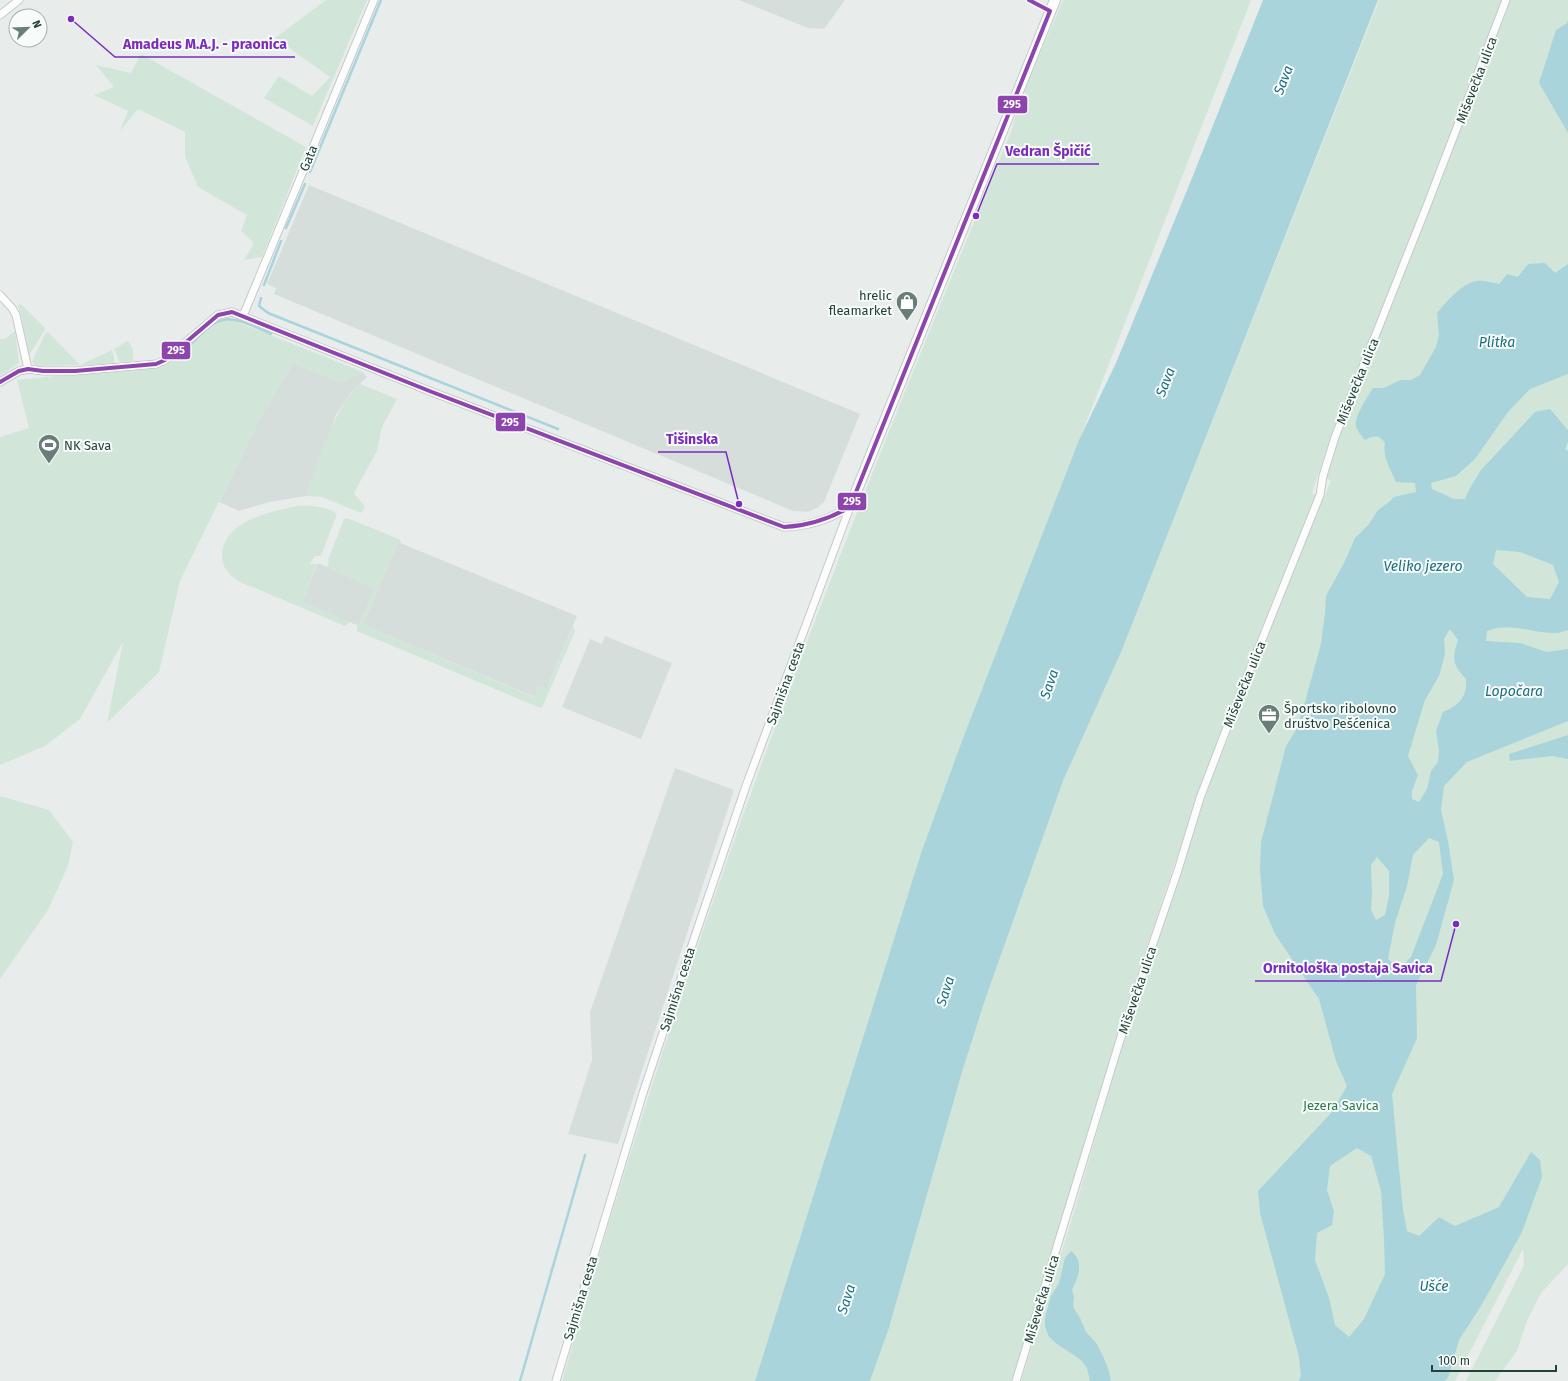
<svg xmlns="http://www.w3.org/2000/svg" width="1568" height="1381" font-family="'Fira Sans',sans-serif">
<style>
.built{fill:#d6dedb}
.green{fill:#d1e6d8}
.water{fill:#a9d4db;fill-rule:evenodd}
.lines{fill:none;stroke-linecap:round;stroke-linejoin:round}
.stream{stroke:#a9d4db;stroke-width:2.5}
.street-casing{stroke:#c5cac8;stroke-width:9}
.secondary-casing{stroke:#c3cbc8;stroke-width:12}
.street{stroke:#fcfcfc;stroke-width:7}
.secondary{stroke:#fcfcfc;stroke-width:10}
.bus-1-casing{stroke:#f7fbf9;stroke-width:7}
.bus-1{stroke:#8e44ad;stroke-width:4}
.labels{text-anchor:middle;stroke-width:4;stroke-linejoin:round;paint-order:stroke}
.street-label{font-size:13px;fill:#24423a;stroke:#f7fbf9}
.poi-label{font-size:13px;fill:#24423a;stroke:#f7fbf9;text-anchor:start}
.park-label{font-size:13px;fill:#2d7a4b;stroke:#f7fbf9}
.water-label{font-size:14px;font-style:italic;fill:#1c6f80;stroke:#f7fbf9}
.leader{fill:none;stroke:#7b2cbf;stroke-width:1.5}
.callout-dot{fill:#7b2cbf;stroke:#f7fbf9;stroke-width:1.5}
.callout-label{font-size:14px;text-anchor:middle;font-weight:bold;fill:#7b2cbf;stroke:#f7fbf9;stroke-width:4;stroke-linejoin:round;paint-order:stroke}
.line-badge{stroke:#f7fbf9;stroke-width:1.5}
.badge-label{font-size:11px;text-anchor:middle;font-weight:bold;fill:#fff}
</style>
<rect width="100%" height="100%" fill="#e8edeb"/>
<path class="built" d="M739,0H845L824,29L808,28Z
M309,185L860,414L824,502L817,508L808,512L793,511L274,294L276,288L267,284Z
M293,363L340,382L363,372L367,377L351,393L336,415L306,496L269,502L239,511L219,502L261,416Z
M398,542L577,616L547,688L535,697L363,625Z
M318,563L375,588L359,626L302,602Z
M605,636L672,663L641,739L562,707L590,639L602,644Z
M675,768L734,790L618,1144L568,1134L592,1060L590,1012Z"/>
<path class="green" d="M326,0H367L313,126L264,98L279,76L312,96L330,77L275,38Z
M1063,0H1251L963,738L921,853L755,1381H562C623,1171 689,963 764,757C841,546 927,337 1012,129L1020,100L1026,103L1029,96L1024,92Z
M1379,0H1503L1365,356L1329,442L1312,493L1316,495L1199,791L1116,1039L1013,1381H870L889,1328L963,1069L986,997L1063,781L1122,650Z
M1510,0H1568V1264L1541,1293L1527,1321L1517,1351L1495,1381H1466L1524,1265L1523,1249L1455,1381H1021L1071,1222L1123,1042L1206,794L1308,534L1331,481L1326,478L1335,446L1432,203Z
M141,54L306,147L262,257L244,260L254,243L241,231L247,215L198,187L185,156V132L138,109L120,131L128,111L94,95L114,87L96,65L131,73Z
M19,304L23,306L44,327L45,330L29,355L22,318L18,306Z
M227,320L235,321L245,325L363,372L340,382L293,363L261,416L180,581L159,672L107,723L123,642L80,719L45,746L0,765V437L29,428L17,380L159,365L188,348L212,327L221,321Z
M15,331L19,363L0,376V339H5Z
M48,332L80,365L112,350L114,357V363L90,365L36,366L32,362L45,334Z
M128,341L133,349V361L120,362L114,349Z
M360,384L397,399L382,427L377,451L354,493L365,507L361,513L322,497L306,496C320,458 331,413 360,384Z
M298,506C311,505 326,506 337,514L321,556H315L310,564H317L302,602L350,622L345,626L240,582C230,576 222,568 222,556C222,521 272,511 298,506Z
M347,518L399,539L402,543L398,542L363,625L534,697L539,685L547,688L573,627L574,628L575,631L542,708L538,707L357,631V625L359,626L375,588L327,567L329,561L328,560L344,519Z
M0,796L49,810L73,842L68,866L48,910L0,979Z"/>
<path class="water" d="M1263,0H1378L1122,650L1063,781L986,997L963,1069L889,1328L870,1381H755L921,853L963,738L1079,440L1116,363L1192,178Z
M1568,20V133L1539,83L1556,30L1567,23Z
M1545,263L1555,273L1568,264V374L1530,389L1508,412L1475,459L1456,476L1431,483L1432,489L1454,499H1465L1470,488L1481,470L1535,412L1550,409L1568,430V442L1565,449L1568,451V630C1564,631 1560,633 1556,633C1533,634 1510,621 1487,631L1486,641L1520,643L1547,652L1568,649V721L1467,762L1444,786L1441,810L1448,841L1454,880L1436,945L1416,985L1417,1038L1392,1094L1403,1210L1407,1231L1419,1236L1439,1217L1455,1226L1499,1207L1531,1152L1540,1160L1542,1177L1522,1232L1481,1306L1459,1340L1448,1378L1444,1381H1299L1301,1376L1299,1357L1260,1213L1258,1191L1331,1113L1347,1086L1336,1061L1319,999L1275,934L1263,906L1260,870L1261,842L1286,746L1296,730L1303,709L1321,644L1325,613L1326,596L1345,561L1355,538L1369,524L1378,510L1388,503L1394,497L1416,492L1415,483L1396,482C1391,470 1382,456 1385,443C1379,434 1373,436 1365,440C1361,435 1357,431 1356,426C1354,417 1368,396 1373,388H1384L1400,380H1411L1420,375L1436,347L1439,335L1437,313C1447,301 1462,283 1477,281C1483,280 1493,283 1499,284L1507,274L1518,277L1528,264ZM1496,550L1520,552L1553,565L1559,582L1550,599L1527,597L1493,564ZM1450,629L1458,640C1452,659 1452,664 1466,679C1467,698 1459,705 1443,712L1436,731L1439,751L1438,762L1431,771L1427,789L1419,802L1412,799V791L1418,775L1408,756L1425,700L1439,676L1445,654L1444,639ZM1429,838L1439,842L1443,874L1411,957L1399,969L1388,959L1395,923L1407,886L1413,855ZM1377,857L1389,871V896L1385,915L1376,920L1371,910L1372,894L1371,865ZM1357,1148L1371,1156L1381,1191L1384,1239L1385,1274L1364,1319L1349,1337L1335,1325L1329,1298L1315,1260L1317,1233L1332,1225L1334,1211L1327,1190L1330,1166Z
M1568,735V759L1552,756L1510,761L1509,754Z
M1071,1251C1085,1262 1078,1277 1072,1290L1074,1296L1073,1307L1080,1318L1086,1332L1097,1344L1103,1356L1109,1371L1111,1381H1090L1087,1368L1081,1360L1057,1344L1049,1337L1045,1327V1317L1051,1296L1059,1283L1065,1258Z"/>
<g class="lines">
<path class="stream" d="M310,172L381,0
M286,228L305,184
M264,285L281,241
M261,298L259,306L268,313L558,429
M188,347C197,339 211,322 223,320C236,316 259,329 271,334
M520,1381L585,1155"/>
<g class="street-casing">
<path id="street" d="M0,15L19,0
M0,295L12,308L16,315L28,369
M243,316L374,0
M0,382L19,371L28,369L43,371H75L156,364L165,360L218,315L232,312L432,392L784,527C808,527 830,519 850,507
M556,1381L643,1093L694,939L746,786L850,507
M1016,1381L1120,1040L1178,870L1200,798L1231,717L1320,495L1323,476L1335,437L1426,208L1506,0"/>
</g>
<g class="secondary-casing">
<path id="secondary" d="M850,507L1055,0"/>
</g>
<use href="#street" class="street"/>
<use href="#secondary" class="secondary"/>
<g class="bus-1-casing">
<path id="bus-1" d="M0,382L19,371L28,369L43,371H75L156,364L165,360L218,315L232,312L432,392L784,527C808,526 829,519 850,507L1050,11L1029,0"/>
</g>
<use href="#bus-1" class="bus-1"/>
</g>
<defs>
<g id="shop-pin" transform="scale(1.15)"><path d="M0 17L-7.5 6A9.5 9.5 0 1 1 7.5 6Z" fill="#697e78" stroke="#f7fbf9"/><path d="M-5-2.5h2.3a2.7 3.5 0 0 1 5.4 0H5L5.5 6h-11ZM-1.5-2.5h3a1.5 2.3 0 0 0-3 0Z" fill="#fff"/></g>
<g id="stadium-pin" transform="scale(1.15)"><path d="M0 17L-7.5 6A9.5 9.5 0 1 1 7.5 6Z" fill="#697e78" stroke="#f7fbf9"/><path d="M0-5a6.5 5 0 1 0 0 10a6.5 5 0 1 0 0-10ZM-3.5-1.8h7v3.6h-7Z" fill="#fff"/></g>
<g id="office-pin" transform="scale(1.15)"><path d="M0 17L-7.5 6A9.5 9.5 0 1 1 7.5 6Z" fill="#697e78" stroke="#f7fbf9"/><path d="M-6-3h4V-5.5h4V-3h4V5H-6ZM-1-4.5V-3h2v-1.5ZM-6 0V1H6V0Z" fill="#fff"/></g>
</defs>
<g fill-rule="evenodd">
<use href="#shop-pin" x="907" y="302"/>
<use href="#stadium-pin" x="49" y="445"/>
<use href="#office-pin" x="1269" y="715"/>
</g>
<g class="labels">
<g class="street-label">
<text transform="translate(1476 80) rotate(-69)" y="5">Miševečka ulica</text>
<text transform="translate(308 158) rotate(-68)" y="5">Gata</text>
<text transform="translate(1357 381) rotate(-68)" y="5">Miševečka ulica</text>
<text transform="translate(785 683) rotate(-70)" y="5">Sajmišna cesta</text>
<text transform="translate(1244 684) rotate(-68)" y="5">Miševečka ulica</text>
<text transform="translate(677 989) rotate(-72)" y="5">Sajmišna cesta</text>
<text transform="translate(1137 990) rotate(-71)" y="5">Miševečka ulica</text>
<text transform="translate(580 1298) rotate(-73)" y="5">Sajmišna cesta</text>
<text transform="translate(1041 1299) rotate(-73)" y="5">Miševečka ulica</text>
</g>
<g class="poi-label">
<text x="892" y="300" text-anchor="end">hrelic<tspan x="892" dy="15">fleamarket</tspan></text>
<text x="64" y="450">NK Sava</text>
<text x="1284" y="713">Športsko ribolovno<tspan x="1284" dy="15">društvo Pešćenica</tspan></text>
</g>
<g class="park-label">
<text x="1341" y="1110">Jezera Savica</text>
</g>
<g class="water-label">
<text transform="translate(1283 80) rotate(-69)" y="5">Sava</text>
<text x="1497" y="347">Plitka</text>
<text transform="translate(1165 382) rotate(-69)" y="5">Sava</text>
<text x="1423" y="571">Veliko jezero</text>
<text transform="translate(1049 684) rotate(-71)" y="5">Sava</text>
<text x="1514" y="696">Lopočara</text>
<text transform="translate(945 991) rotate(-72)" y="5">Sava</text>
<text x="1434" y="1291">Ušće</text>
<text transform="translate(846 1299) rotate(-72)" y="5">Sava</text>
</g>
</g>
<path class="leader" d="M71 19L115 57H295M976 216L997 164H1099M739 504L726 452H658M1456 924L1441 981H1255"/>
<g class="callout-dot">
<circle cx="71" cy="19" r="4"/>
<circle cx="976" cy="216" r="4"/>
<circle cx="739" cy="504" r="4"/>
<circle cx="1456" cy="924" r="4"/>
</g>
<g class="callout-label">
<text x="205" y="49">Amadeus M.A.J. - praonica</text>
<text x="1048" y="156">Vedran Špičić</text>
<text x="692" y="444">Tišinska</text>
<text x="1348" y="973">Ornitološka postaja Savica</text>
</g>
<g class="line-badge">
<rect x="997" y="95" width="31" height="19" rx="4" fill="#8e44ad"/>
<rect x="161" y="341" width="30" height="19" rx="4" fill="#8e44ad"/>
<rect x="495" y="412" width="31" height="20" rx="4" fill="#8e44ad"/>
<rect x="837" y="492" width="30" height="19" rx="4" fill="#8e44ad"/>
</g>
<g class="badge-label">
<text x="1012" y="108">295</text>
<text x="176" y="354">295</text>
<text x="510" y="426">295</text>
<text x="852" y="505">295</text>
</g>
<g transform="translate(28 28) rotate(67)"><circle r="19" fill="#f7fbf9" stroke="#a3b1ad"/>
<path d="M0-3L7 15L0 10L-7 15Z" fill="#697e78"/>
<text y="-6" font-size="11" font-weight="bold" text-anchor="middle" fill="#24423a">N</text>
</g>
<path d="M1432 1365v6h124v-6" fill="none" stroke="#24423a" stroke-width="2"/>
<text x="1438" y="1365" font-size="12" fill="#24423a" stroke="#f7fbf9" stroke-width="3" paint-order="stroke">100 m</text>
</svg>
